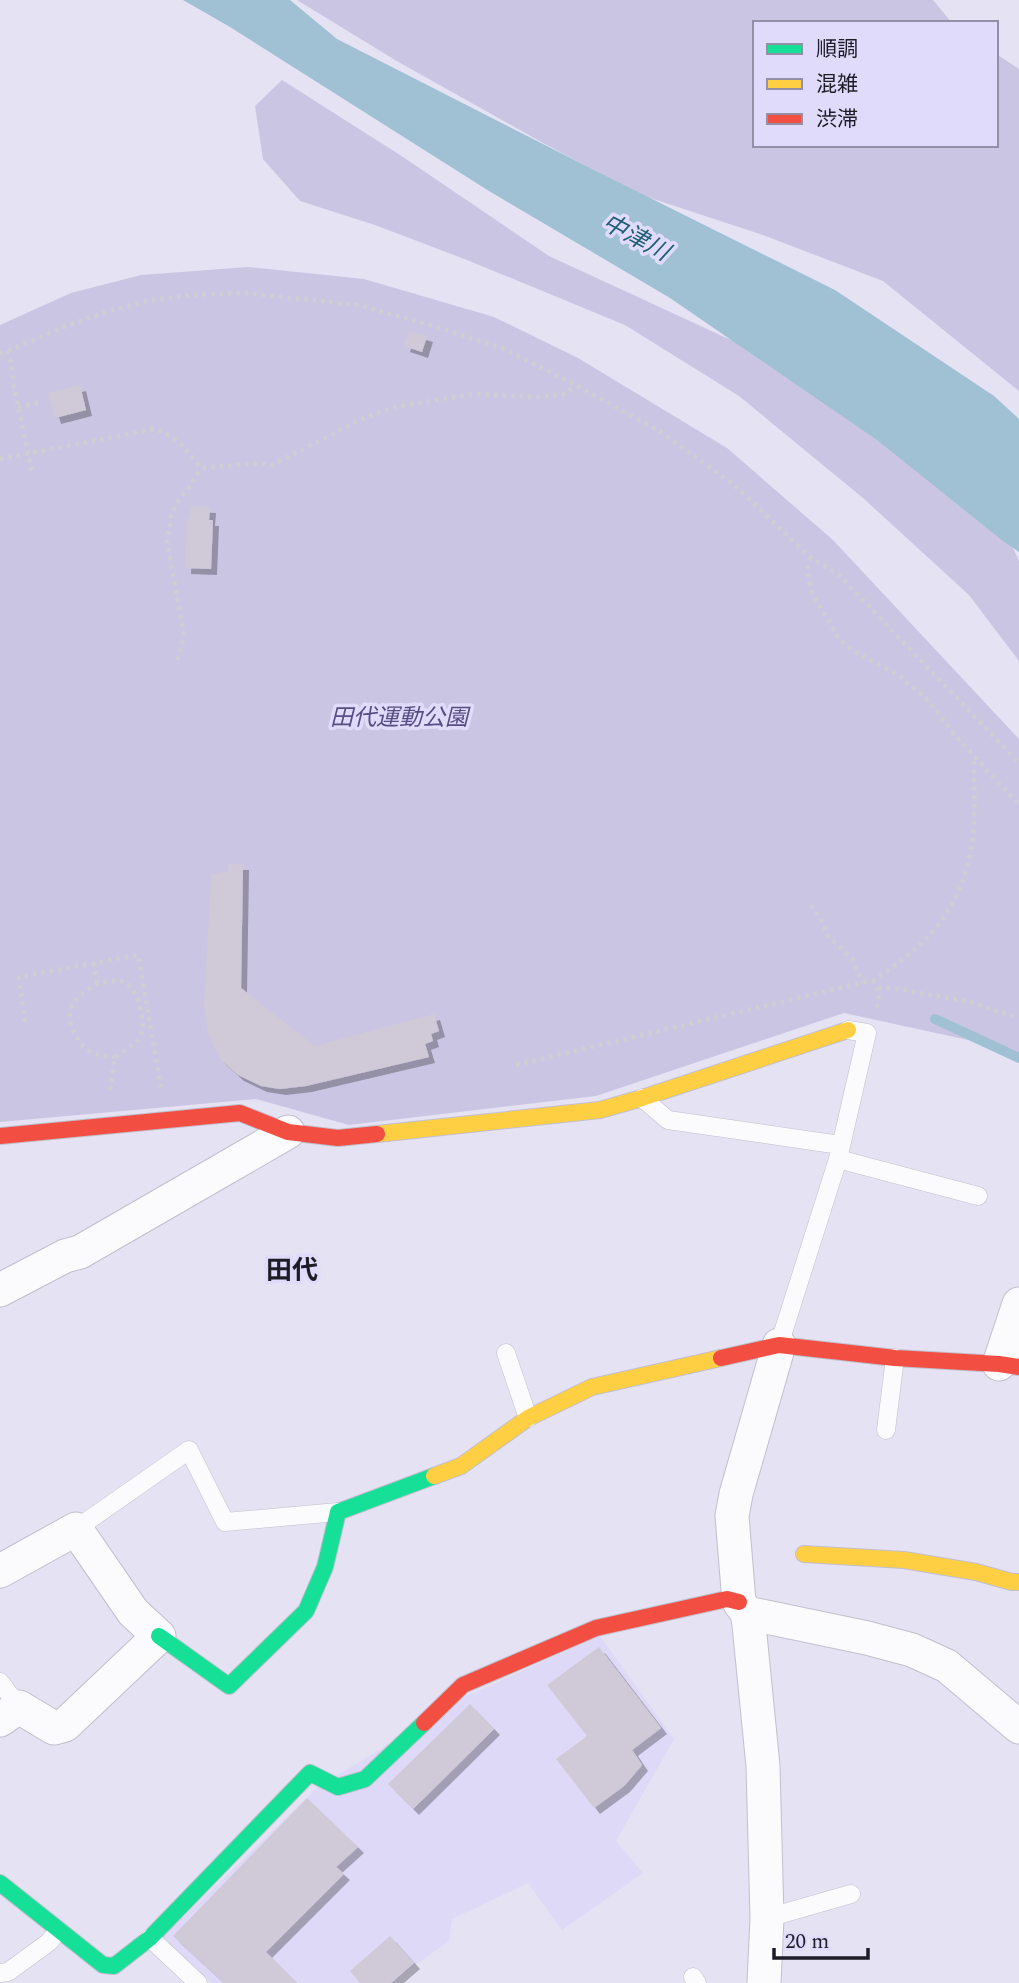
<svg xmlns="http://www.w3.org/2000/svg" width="1019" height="1983" font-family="Spectral,'Noto Sans JP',serif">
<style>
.built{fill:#ddd9f6}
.green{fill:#cac5e3}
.water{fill:#a0c1d4}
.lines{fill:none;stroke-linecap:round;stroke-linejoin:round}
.stream{stroke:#a0c1d4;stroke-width:10}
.building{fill:#d0cad8;filter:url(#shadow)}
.lane-casing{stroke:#c1bfcc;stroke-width:19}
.street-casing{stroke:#c1bfcc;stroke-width:35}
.fast-casing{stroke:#c1bfcc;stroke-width:18}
.slow-casing{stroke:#c1bfcc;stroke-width:18}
.jam-casing{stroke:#c1bfcc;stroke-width:18}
.path{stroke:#cfced3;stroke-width:4.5;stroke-dasharray:3.5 5;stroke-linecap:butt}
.lane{stroke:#fbfbfd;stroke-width:18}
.street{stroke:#fbfbfd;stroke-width:33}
.fast{stroke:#16e098;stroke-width:16}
.slow{stroke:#ffcf43;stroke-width:16}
.jam{stroke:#f24e42;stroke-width:16}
.labels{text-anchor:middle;stroke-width:7;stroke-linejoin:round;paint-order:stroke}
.park-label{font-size:23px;font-style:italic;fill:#574c83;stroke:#e0dbfb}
.water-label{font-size:24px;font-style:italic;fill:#1f5f73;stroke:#e0dbfb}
.quarter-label{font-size:26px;font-weight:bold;fill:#1e1c27;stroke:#e0dbfb}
</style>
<defs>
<filter id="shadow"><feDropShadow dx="6" dy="6" stdDeviation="0" flood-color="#0004"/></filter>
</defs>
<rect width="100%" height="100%" fill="#e5e2f4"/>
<path class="built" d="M600,1636L674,1739L616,1841L643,1873L562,1930L528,1883L452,1919L449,1941L408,1970L393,1983H212L163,1937L317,1788L467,1696Z"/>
<path class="green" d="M297,0H933L952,23H755V145H996V54L1019,69V391L883,281L763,235L638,194L543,143L395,60Z
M282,80L400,155L549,256L813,378L996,512L1019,561V661L969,595L863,498L739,396L625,325L467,260L375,225L300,201L263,159L255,106Z
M248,267L364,279L494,317L578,358L727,448L833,540L1019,739V1056L982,1043L844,1013L596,1096L349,1125L256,1099L0,1122V325L71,293L141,275Z"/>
<path class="water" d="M183,0H290L337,39L596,171L835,290L994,396L1019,419V552L1003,541L877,440L670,298L489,191L230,27Z"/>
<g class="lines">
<path class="stream" d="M935,1019L1019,1058"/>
</g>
<path class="building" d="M409,331L427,336L422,352L404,346Z
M80,385L86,410L55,418L48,393Z
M191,506L210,507L209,520H213L211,569L185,568L187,519H190Z
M228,864H243L241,988L315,1046L434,1014L439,1031L431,1034L433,1041L425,1044L429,1057L306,1086L280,1089L261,1086L238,1075L219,1058L208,1033L204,1006L211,875L228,871Z
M599,1647L661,1728L632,1750L642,1765L624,1786L594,1808L556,1759L587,1736L547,1685Z
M470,1704L494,1729L413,1809L388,1784Z
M307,1798L358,1847L336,1867L344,1874L266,1952L297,1983H224L173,1936Z
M390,1936L414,1963L391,1983H360L350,1971Z"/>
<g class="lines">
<g class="lane-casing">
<path id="lane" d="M642,1098L668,1120L840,1145
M838,1159L978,1196
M779,1345L838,1159L867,1033L848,1030
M506,1353L528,1418
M886,1430L895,1358
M76,1529L189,1450L225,1522L338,1512
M0,1682L19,1707
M767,1918L851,1894
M150,1938L198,1983
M0,1973L8,1972L49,1942L58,1931
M693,1977L697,1983"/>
</g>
<g class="street-casing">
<path id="street" d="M0,1290L65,1256L80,1252L288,1132
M999,1364L1019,1304
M0,1571L76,1529L133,1612L159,1636L65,1725L54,1728L19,1707L0,1720
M747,1613L867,1638L912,1650L947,1666L1019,1727
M764,1983L767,1918L763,1766L749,1625L747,1613L739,1602L732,1516L736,1494L779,1345"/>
</g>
<g class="fast-casing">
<path id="fast" d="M159,1636L229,1686L306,1611L325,1567L338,1512L434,1476
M0,1883L103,1965L114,1966L150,1938L310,1773L338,1787L365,1779L424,1723"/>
</g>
<g class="slow-casing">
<path id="slow" d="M377,1134L600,1110L642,1098L848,1030
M434,1476L461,1466L528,1418L592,1387L721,1358
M804,1554L904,1560L976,1572L1012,1582H1019"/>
</g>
<g class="jam-casing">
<path id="jam" d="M0,1136L240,1113L288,1132L338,1138L377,1134
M721,1358L779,1345L895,1358L999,1364L1019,1367
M424,1723L463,1685L596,1628L727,1599L739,1602"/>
</g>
<path class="path" d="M7,351L12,364L13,382L33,476
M0,354L66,326L106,312L150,300L191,295L244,293L358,305L437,327L504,349L574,384L656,429L732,483L810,557L839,575L1019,763
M18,407L42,402
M0,459L155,429C178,437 187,450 201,468L261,463L272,465L366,417L395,407L473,394L539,397L566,394L574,384
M810,557L807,569L812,593L837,636L852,650L898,675L929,701L953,733L1019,805
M178,660L184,635L167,542L171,516L179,499L189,488L201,468
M811,905L822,921L827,935L852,959L863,983
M94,963L97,983
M873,980C880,989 880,998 876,1008
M878,988H892L976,1003L993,1010L1019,1017
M25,1022L19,977L138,955L161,1087
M516,1065L873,980C936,941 970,897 974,821C975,800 974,778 974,757
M110,1090L115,1057C133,1045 146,1041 142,1017C140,1006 136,989 126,983C108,974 78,991 71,1008C68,1016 71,1028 75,1034C80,1043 84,1049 93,1053C100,1056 108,1056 115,1057"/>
<use href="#lane" class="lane"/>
<use href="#street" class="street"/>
<use href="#fast" class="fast"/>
<use href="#slow" class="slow"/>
<use href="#jam" class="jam"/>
</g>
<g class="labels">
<g class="park-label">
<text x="399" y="725">田代運動公園</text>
</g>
<g class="water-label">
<text transform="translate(636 237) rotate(28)" y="8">中津川</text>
</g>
<g class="quarter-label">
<text x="292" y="1279">田代</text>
</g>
</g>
<rect x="753" y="21" width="245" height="126" fill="#e0dbfb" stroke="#928fa6" stroke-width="2"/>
<rect x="767" y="44" width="35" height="10" fill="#16e098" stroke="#928fa6" stroke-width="2"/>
<text x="816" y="56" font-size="21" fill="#1e1c27">順調</text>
<rect x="767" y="79" width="35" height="10" fill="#ffcf43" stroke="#928fa6" stroke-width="2"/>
<text x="816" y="91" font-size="21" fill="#1e1c27">混雑</text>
<rect x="767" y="114" width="35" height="10" fill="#f24e42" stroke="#928fa6" stroke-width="2"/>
<text x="816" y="126" font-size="21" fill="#1e1c27">渋滞</text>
<path d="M774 1948v10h94v-10" fill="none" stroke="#1e1c27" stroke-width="3.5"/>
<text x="785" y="1948" font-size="21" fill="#1e1c27" stroke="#e0dbfb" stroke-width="5" paint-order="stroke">20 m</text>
</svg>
